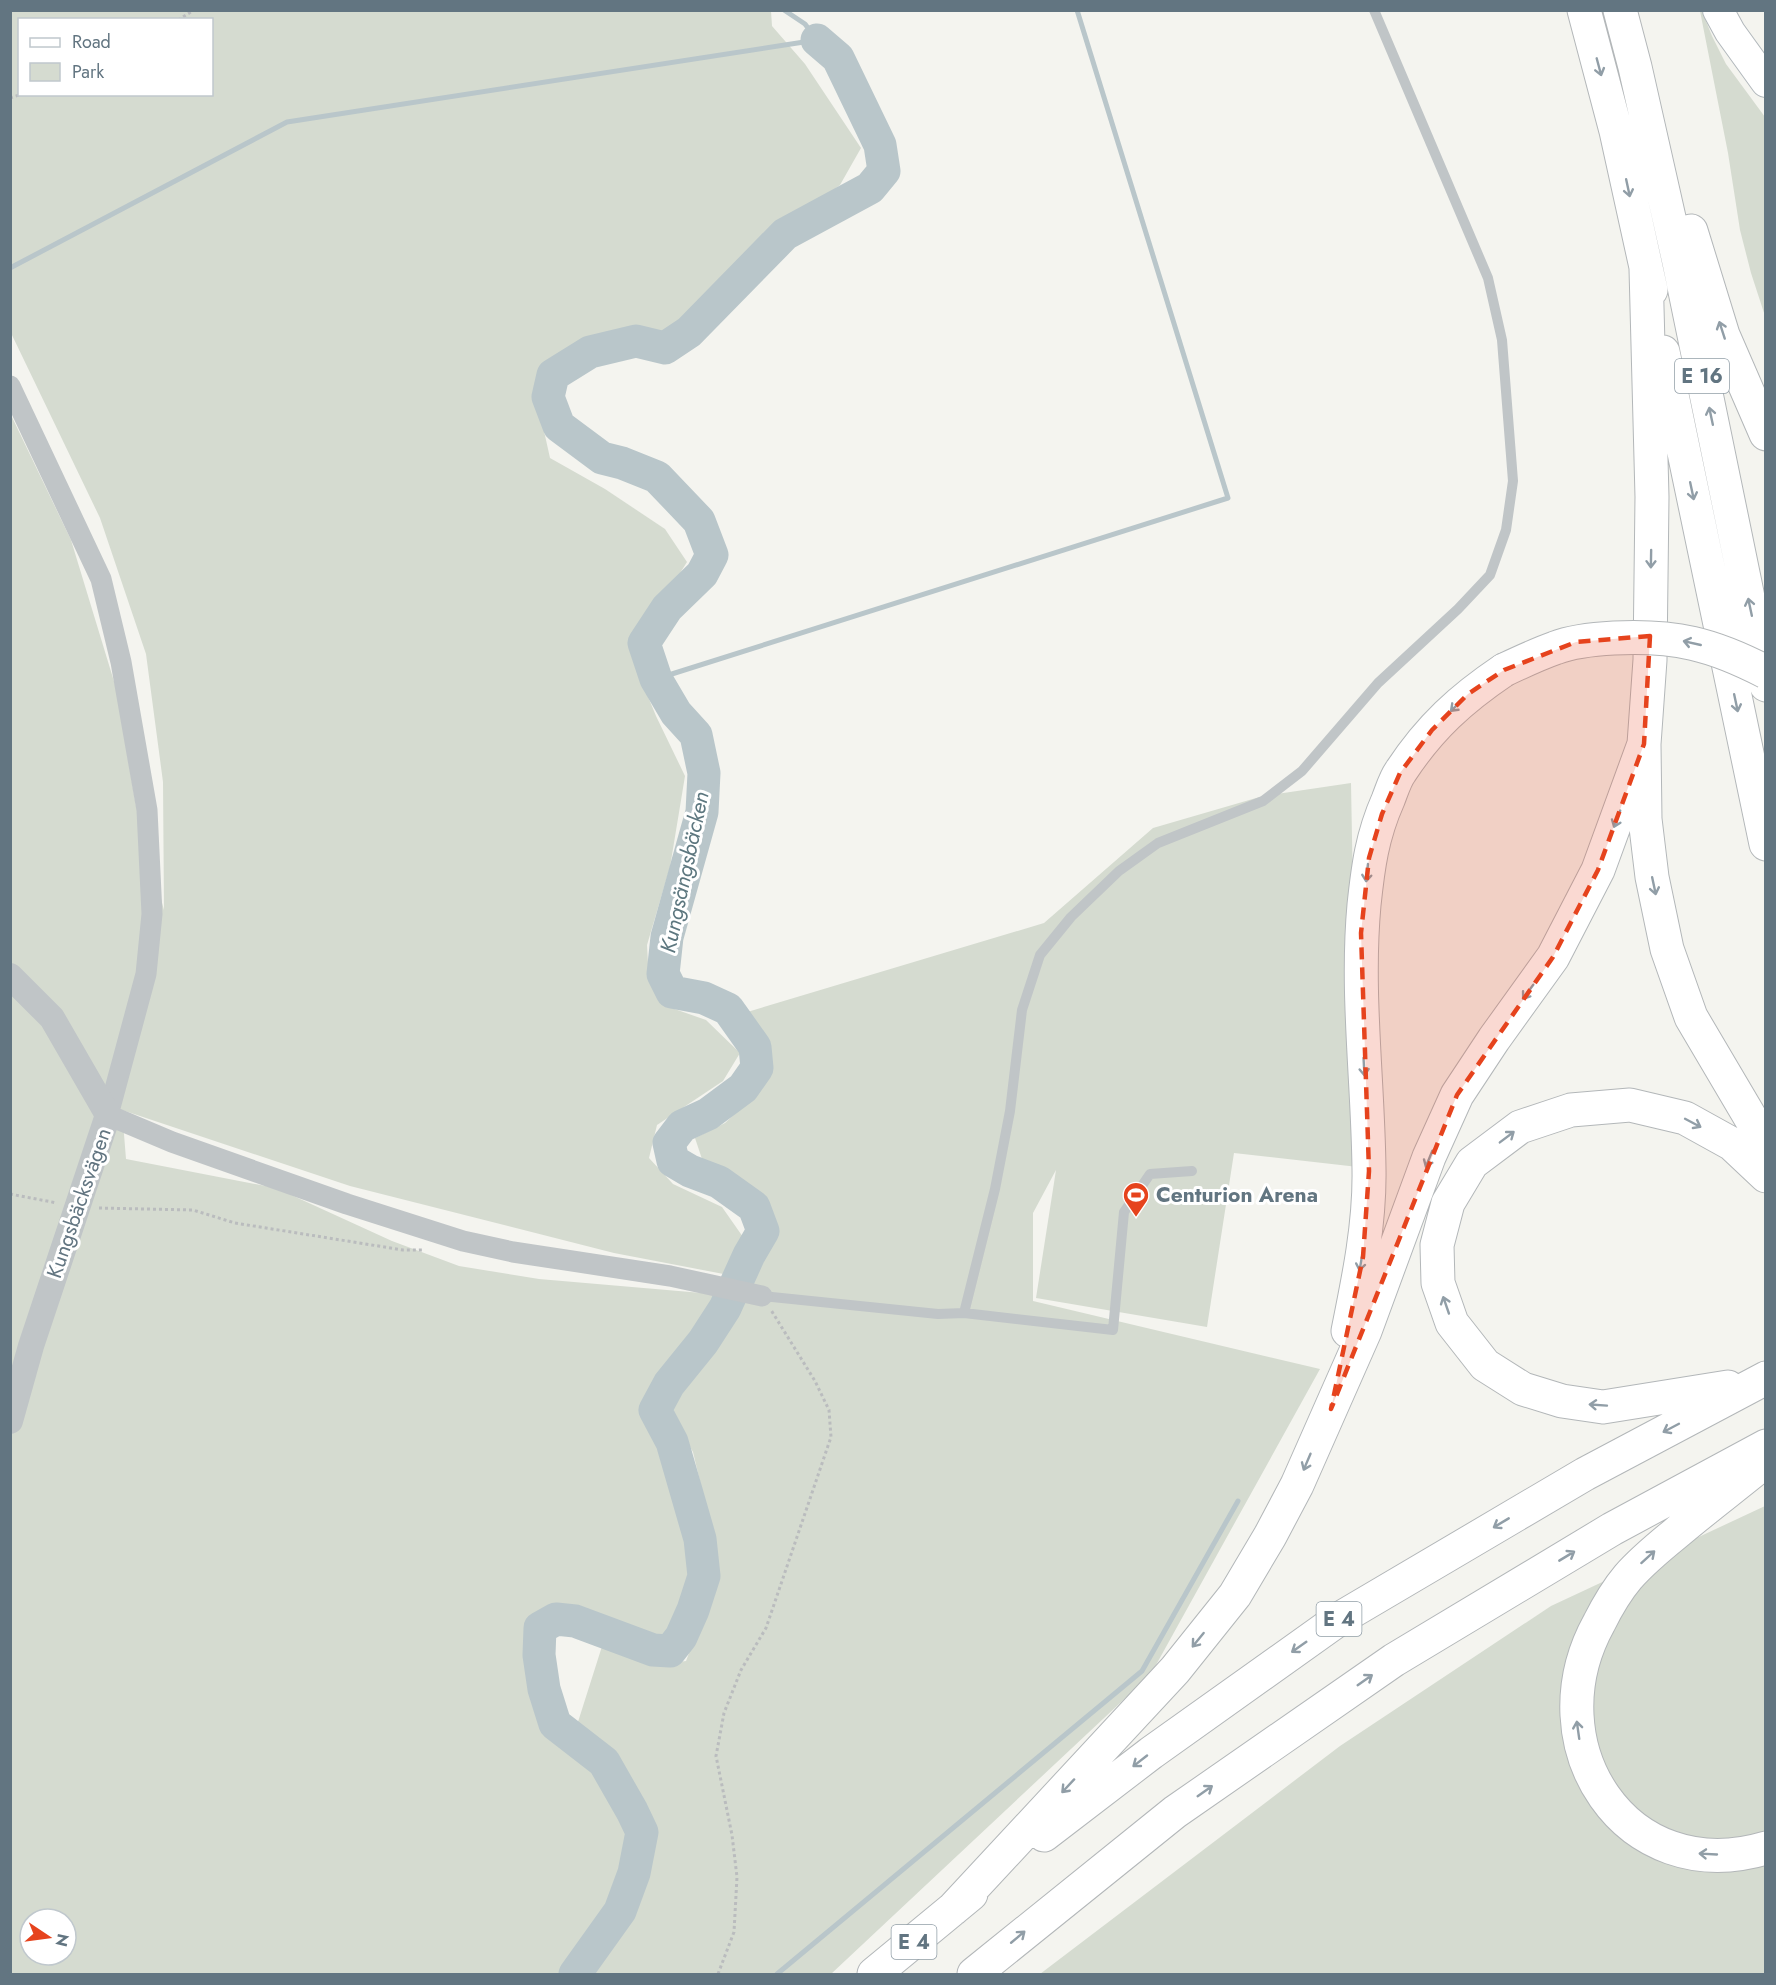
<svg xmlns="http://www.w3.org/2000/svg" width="1776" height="1985" font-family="Jost,sans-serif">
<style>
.green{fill:#d5dbd0;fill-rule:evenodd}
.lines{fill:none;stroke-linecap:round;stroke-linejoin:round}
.stream{stroke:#b9c6ca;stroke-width:5}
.river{stroke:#b9c6ca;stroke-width:33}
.secondary-casing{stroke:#b2b8bc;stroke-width:32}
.motorway-casing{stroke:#b3b7b9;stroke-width:35}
.path{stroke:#babcbe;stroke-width:3;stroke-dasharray:3 3;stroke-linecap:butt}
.service{stroke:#c0c5c7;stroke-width:10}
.minor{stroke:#c0c5c7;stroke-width:21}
.tertiary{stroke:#c0c5c7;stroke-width:26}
.secondary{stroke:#fff;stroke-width:30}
.motorway{stroke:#fff;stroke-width:33}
.motorway-bridge-casing{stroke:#b3b7b9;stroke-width:35;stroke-linecap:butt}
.motorway-bridge{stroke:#fff;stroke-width:33}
.oneway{stroke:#919ea7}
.marked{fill:#e6431d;fill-opacity:0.2;stroke:#e6431d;stroke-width:4.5;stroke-dasharray:12 8;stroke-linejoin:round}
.labels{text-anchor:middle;stroke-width:6;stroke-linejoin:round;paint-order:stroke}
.shield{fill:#fff;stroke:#919ea7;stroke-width:1.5}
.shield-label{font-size:20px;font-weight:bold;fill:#627581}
.poi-label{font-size:21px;font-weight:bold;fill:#627581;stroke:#fff;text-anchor:start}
.street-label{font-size:21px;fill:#627581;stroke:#fff}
.water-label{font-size:22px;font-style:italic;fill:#5d777f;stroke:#fff}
</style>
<rect width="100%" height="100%" fill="#f4f4ef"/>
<path class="green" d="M11,11H771L772,26L805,64L861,148L840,185L789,224L730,286L683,330L599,343L544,367L540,413L550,458L605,489L665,529L687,562L656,611L635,665L656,716L685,776L670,867L647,945L649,982L666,1006L706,1020L740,1053L723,1081L657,1125L649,1158L673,1184L722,1207L743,1237L734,1276L614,1253L350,1186L122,1110L126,1159L276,1188L392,1241L459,1266L539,1279L725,1295L704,1332L654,1392L644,1413C654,1430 667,1447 675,1464C684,1483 703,1569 698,1586C691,1608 678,1629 662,1645L642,1640L604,1621L556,1606L535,1623L531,1657L536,1691L550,1733L599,1769L634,1832L635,1850L612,1908L566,1974H11V415L71,540L116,688L136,806L164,910L163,782L146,654L100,518L11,333ZM20,20H212V94H20ZM30,1919H66V1955H30Z
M1700,11H1702L1712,36L1726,64L1765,117V316L1751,273L1740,230L1728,153Z
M1351,783L1358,1167L1234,1153L1207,1327L1036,1298L1056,1170L1033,1213V1301L1320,1369L1151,1674L831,1974H588L619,1930L646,1876L653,1830L612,1754L588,1732L577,1725L604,1640L618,1650L657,1665L686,1661L717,1581L713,1536L693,1452L670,1413L711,1339L739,1304L755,1268L773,1236L765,1208L738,1180L705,1168L695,1138L725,1123L756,1094L772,1066L765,1042L744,1013L1044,923L1153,828L1263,796Z
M1765,1506V1974H1040L1340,1746L1551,1606Z"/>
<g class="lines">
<path class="stream" d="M10,268L287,122L817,40L805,24L784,10
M656,679L1228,498L1077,10
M777,1974L1142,1671L1238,1501"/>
<path class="river" d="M575,1974L620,1911L634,1873L642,1832L632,1811L604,1762L555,1724L544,1689L539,1655L540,1628L556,1619L575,1621L653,1650L670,1651L681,1637L693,1610L704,1576L700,1539L672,1442L655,1410L669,1384L703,1342L725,1308L749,1255L763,1231L754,1207L719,1182L690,1171L673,1161L669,1143L682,1126L708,1114L743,1088L757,1068L755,1047L728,1009L704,998L672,992L663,974L667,937L702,812L704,773L696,735L676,713L656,679L644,643L667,608L702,574L712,555L699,521L657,477L622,463L602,458L559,426L548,397L553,375L590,352L636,341L665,348L689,332L785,234L870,188L884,171L880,145L838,58L817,40"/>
<g class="secondary-casing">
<path id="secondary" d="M1718,10L1730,32L1766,82"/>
</g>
<g class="motorway-casing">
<path id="motorway" d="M1584,10L1616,131L1651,290
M1620,10L1635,67L1679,262L1766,685
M1691,231L1723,335L1766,434
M1646,269L1652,497L1650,660L1644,744L1645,819L1652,877L1667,949L1691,1017L1766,1144
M1663,352L1766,844
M1348,1331C1359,1277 1370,1223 1369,1169C1368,1081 1356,993 1364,905C1368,867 1372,836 1388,800C1392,790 1395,779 1401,771C1430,727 1461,699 1504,670
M1728,1387L1603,1407L1562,1401L1523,1389L1485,1365L1452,1323L1438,1283L1437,1245L1448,1203L1472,1163L1520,1127L1571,1110L1630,1105L1685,1118L1732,1144L1766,1176
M1757,1468C1730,1490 1702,1511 1675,1534C1659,1547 1642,1561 1628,1577C1617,1590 1607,1607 1599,1623C1532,1744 1625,1890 1766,1848
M1044,1835L1151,1753L1339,1619L1585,1474L1766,1378
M953,1909L1175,1670L1235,1595L1270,1536L1297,1485L1365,1331L1429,1157L1457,1095L1494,1039L1553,957L1598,870L1644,744
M874,1974L971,1894
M974,1974L1175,1812L1394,1660L1612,1529L1766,1446"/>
</g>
<path class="path" d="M178,20L194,10
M10,98L22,94
M10,1194L57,1203
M99,1208L193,1210L235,1223L403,1250H424
M718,1974L734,1932L737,1877L732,1835L716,1756L724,1713L741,1670L766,1628L831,1437L829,1410L815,1381L771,1310"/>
<path class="service" d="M762,1296L938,1314L964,1313L995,1189L1010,1111L1022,1010L1040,955L1071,917L1119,871L1158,843L1263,801L1302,771L1378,683L1458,609L1490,575L1506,530L1513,481L1502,340L1488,278L1374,10
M964,1313L1113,1330L1124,1212L1150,1174L1192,1171"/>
<path class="minor" d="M10,386L101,579L121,662L147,810L152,914L146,974L108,1115L172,1142L347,1204L463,1241L513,1252L670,1276L762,1296"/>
<path class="tertiary" d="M10,976L52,1018L108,1115L31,1346L10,1421"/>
<use href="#secondary" class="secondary"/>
<use href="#motorway" class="motorway"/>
<g class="motorway-bridge-casing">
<path id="motorway-bridge" d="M1504,670C1521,662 1538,654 1555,648C1573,641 1595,639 1614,638C1675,635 1712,644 1766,672"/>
</g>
<use href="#motorway-bridge" class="motorway-bridge"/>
</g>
<defs><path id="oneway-shaft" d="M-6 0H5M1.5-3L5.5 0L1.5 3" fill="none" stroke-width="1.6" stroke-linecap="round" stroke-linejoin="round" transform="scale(1.5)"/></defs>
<g class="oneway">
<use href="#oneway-shaft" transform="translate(1599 67) rotate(75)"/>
<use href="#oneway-shaft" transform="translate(1628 188) rotate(78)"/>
<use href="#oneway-shaft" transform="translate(1722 330) rotate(-108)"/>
<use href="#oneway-shaft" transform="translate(1711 416) rotate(-102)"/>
<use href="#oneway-shaft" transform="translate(1692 491) rotate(78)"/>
<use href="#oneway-shaft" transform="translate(1651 559) rotate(91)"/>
<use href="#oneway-shaft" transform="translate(1750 607) rotate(-102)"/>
<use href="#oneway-shaft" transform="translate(1692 643) rotate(-167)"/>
<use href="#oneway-shaft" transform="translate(1736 703) rotate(78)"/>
<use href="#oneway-shaft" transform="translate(1457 705) rotate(136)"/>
<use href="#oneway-shaft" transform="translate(1617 819) rotate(111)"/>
<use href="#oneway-shaft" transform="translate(1367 873) rotate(96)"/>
<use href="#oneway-shaft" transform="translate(1654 886) rotate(78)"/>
<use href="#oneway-shaft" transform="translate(1528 992) rotate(126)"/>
<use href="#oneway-shaft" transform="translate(1364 1067) rotate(87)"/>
<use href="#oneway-shaft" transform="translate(1693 1123) rotate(28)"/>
<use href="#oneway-shaft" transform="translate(1507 1137) rotate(-37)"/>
<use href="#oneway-shaft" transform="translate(1429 1159) rotate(112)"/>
<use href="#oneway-shaft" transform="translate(1361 1262) rotate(100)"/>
<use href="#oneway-shaft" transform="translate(1446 1305) rotate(-109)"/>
<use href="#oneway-shaft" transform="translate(1598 1405) rotate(-176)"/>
<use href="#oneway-shaft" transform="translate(1671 1428) rotate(152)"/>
<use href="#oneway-shaft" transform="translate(1307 1462) rotate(113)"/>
<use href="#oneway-shaft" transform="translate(1501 1523) rotate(149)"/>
<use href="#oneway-shaft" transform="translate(1567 1556) rotate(-31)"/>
<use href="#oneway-shaft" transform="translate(1648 1557) rotate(-42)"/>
<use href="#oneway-shaft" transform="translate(1198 1640) rotate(129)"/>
<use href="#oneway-shaft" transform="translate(1299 1647) rotate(145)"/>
<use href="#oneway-shaft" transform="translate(1365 1680) rotate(-35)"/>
<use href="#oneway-shaft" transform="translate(1578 1730) rotate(-98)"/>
<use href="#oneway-shaft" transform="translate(1140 1761) rotate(142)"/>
<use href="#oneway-shaft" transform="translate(1068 1786) rotate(133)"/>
<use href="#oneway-shaft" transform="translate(1205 1791) rotate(-35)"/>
<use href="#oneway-shaft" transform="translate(1708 1854) rotate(-177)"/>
<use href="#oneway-shaft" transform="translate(1018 1937) rotate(-40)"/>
</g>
<path class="marked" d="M1650,636L1644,744L1598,870L1553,957L1457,1095L1331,1409L1363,1257L1369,1171L1361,933L1369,858L1382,814L1400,773L1432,730L1468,694L1504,670L1576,642Z"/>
<defs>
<g id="stadium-pin" transform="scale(1.35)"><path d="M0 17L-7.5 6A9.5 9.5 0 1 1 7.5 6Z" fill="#e6431d" stroke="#fff"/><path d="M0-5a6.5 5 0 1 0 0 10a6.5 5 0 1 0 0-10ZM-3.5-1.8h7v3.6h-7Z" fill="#fff"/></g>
</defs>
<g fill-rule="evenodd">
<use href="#stadium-pin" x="1136" y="1195"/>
</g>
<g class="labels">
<g class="shield">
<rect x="1675" y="359" width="54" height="34" rx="4.5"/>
<rect x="1316.5" y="1602" width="45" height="34" rx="4.5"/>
<rect x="891.5" y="1925" width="45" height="34" rx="4.5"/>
</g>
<g class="shield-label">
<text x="1702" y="383">E 16</text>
<text x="1339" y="1626">E 4</text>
<text x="914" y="1949">E 4</text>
</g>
<g class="poi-label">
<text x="1156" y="1202">Centurion Arena</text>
</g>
<g class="street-label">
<text transform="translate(79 1203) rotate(-71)" y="7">Kungsbäcksvägen</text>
</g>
<g class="water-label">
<text transform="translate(684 872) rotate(-78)" y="8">Kungsängsbäcken</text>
</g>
</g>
<rect width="1776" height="1985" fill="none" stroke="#627581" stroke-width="24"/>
<rect x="18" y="18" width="195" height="78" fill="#ffffff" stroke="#c0c8cd" stroke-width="1.5"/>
<rect x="30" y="38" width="30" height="9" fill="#ffffff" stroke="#c0c8cd" stroke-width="1.5"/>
<text x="72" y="48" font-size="18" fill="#627581">Road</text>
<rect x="30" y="63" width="30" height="18" fill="#d5dbd0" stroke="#c0c8cd" stroke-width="1.5"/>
<text x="72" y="78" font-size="18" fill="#627581">Park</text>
<g transform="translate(48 1937) rotate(103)"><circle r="28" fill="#ffffff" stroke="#c0c8cd" stroke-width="1.5"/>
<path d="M0-4.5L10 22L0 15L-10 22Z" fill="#e6431d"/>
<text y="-9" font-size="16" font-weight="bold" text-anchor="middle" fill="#627581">N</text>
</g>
</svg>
